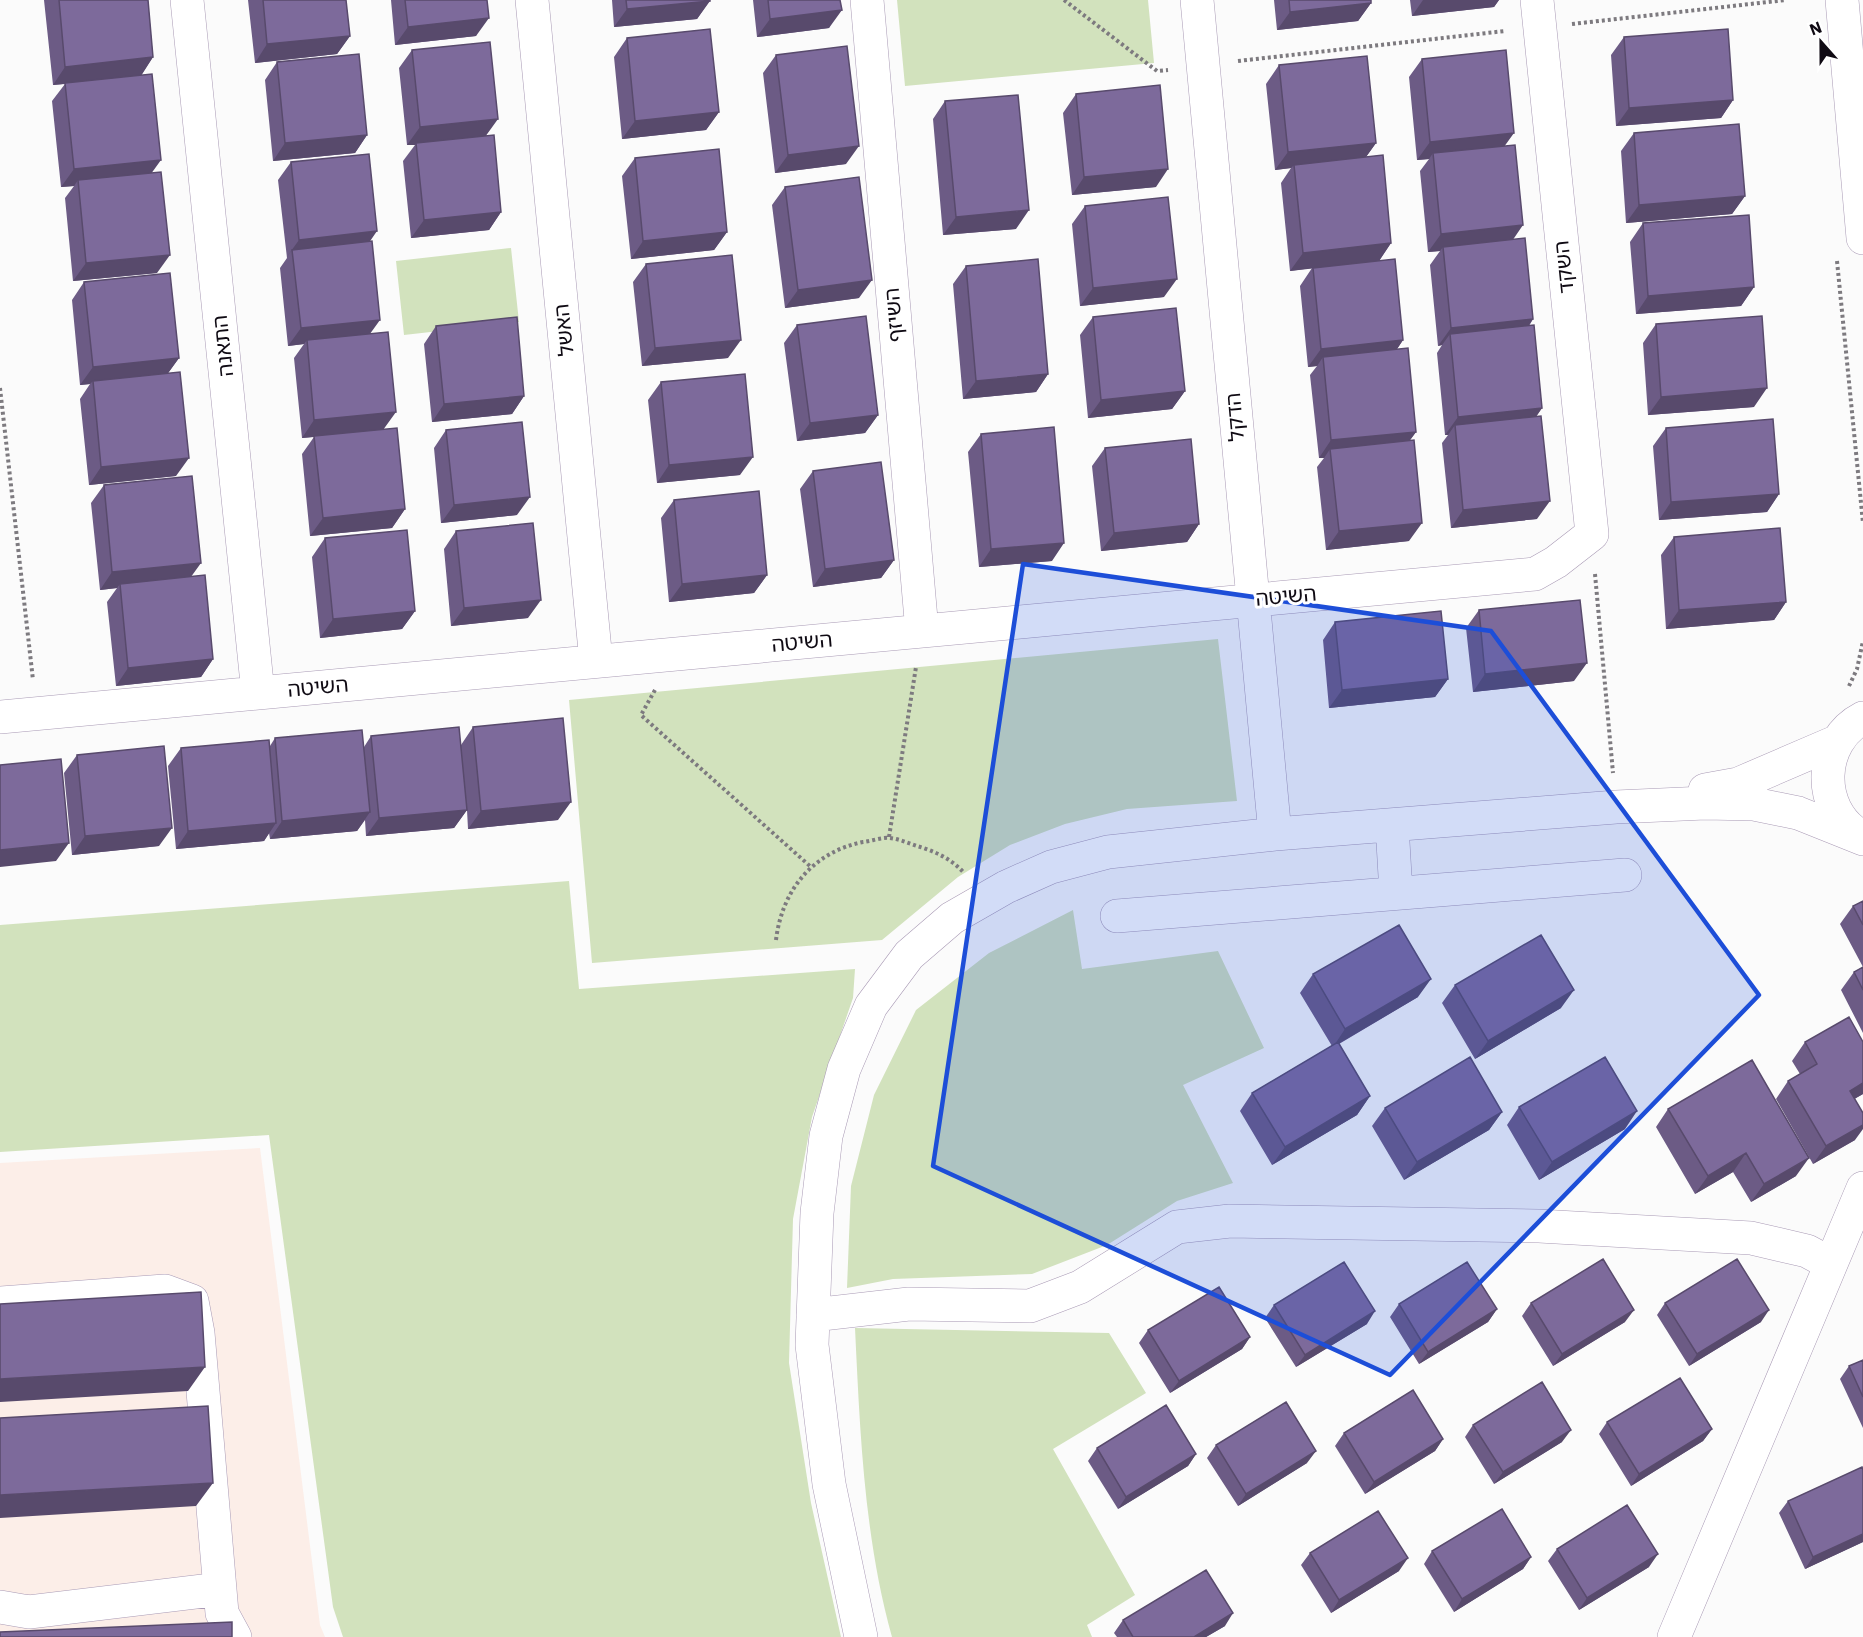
<svg xmlns="http://www.w3.org/2000/svg" width="1863" height="1637" font-family="'IBM Plex Sans','Noto Sans Hebrew',sans-serif">
<style>
.industrial{fill:#fceee8}
.green{fill:#d2e2bd}
.lines{fill:none;stroke-linecap:round;stroke-linejoin:round}
.minor-casing{stroke:#a99ab5;stroke-width:34}
.path{stroke:#7d7a7f;stroke-width:4;stroke-dasharray:3 3;stroke-linecap:butt}
.minor{stroke:#fff;stroke-width:33}
.wall{fill:#6c5b85}
.shaded-wall{fill:#584a6c}
.building{fill:#7d6a9b;stroke:#584a6c;stroke-width:1.5}
.marked{fill:#1d4ed8;fill-opacity:0.2;stroke:#1d4ed8;stroke-width:4.5;stroke-linejoin:round}
.labels{text-anchor:middle;stroke-width:6;stroke-linejoin:round;paint-order:stroke}
.street-label{font-size:21px;fill:#0f0a13;stroke:#fff}
</style>
<rect width="100%" height="100%" fill="#fbfbfb"/>
<path class="industrial" d="M260,1148L320,1625L325,1637H0V1163Z"/>
<path class="green" d="M897,0H1148L1154,63L905,86Z
M511,248L519,322L404,335L396,261Z
M1218,639L1237,801L1127,809L1065,824L1010,845L958,877L882,940L592,963L569,700Z
M569,881L579,989L855,969L853,998L812,1117L793,1219L789,1363L811,1503L841,1637H343L333,1607L269,1135L0,1152V925Z
M1073,910L1082,969L1218,951L1264,1048L1183,1085L1233,1183L1177,1201L1107,1245L1032,1274L893,1279L847,1288L851,1186L874,1095L916,1010L989,953Z
M855,1328L1109,1333L1146,1393L1053,1449L1135,1595L1087,1625L1092,1637H892C864,1537 860,1431 855,1328Z"/>
<g class="lines">
<g class="minor-casing">
<path id="minor" d="M187,0L258,693
M532,0L596,661
M867,0L922,631
M1197,0L1275,834
M1842,0L1863,238
M0,717L1535,574L1556,562L1592,534L1537,0
M1705,790L1738,784L1838,741
M1392,825L1396,893
M1859,835C1816,809 1818,741 1863,718
M1117,916L1625,875
M0,1303L165,1291L192,1301L198,1333L222,1613L235,1637
M813,1315L909,1304L1030,1306L1080,1287L1177,1227L1230,1221L1539,1226L1751,1238L1807,1251L1831,1264
M0,1607L29,1612L220,1589
M861,1637L829,1484L812,1345L817,1213L826,1136L844,1069L871,1006L909,955L952,918L1006,887L1051,867L1108,852L1275,834L1616,807L1705,803L1754,804L1798,813L1863,839
M1674,1637L1863,1188"/>
</g>
<path class="path" d="M1064,0L1157,71L1168,70
M1572,24L1786,0
M1238,61L1505,31
M1837,261L1863,523
M0,388L33,680
M1595,574L1613,773
M1849,686L1857,669L1863,641
M655,690L641,715L811,867
M889,837L916,667
M776,940C782,890 813,852 863,842C872,841 882,837 890,838C899,839 908,843 917,846C934,851 952,859 964,873"/>
<use href="#minor" class="minor"/>
</g>
<path class="wall" d="M44,0H148L153,57L141,75L152,173L157,273L73,281L65,198L74,186L61,187L52,101L65,84L53,85Z
M248,0H346L350,36L337,54L255,63Z
M391,0H487L476,36L395,45Z
M612,0H710L697,19L614,27Z
M753,0H840L829,28L757,37Z
M1274,0H1371V3L1358,21L1277,30Z
M1410,0H1499L1494,7L1412,16Z
M1624,37L1733,100L1721,118L1616,126L1611,55Z
M627,38L719,112L706,130L622,139L614,57Z
M412,50L486,136L501,212L489,230L411,238L403,161L415,145H407L399,68Z
M776,55L846,164L775,173L763,73Z
M1422,59L1505,146L1513,239L1533,319L1529,326L1542,408L1536,417L1537,519L1451,528L1442,443L1448,435H1445L1437,353L1442,345L1438,346L1430,265L1440,251L1428,252L1420,171L1429,159L1417,160L1409,77Z
M277,62L367,135L355,153L273,161L265,80Z
M1279,65L1376,143L1366,157L1391,243L1379,261L1403,340L1397,349L1416,432L1409,441V541L1326,550L1317,467L1324,458H1319L1310,375L1317,366L1308,367L1300,286L1312,268L1290,271L1281,183L1291,168L1275,170L1266,84Z
M1076,94L1156,187L1072,195L1063,113Z
M945,101L1016,229L943,235L933,119Z
M1634,133L1745,196L1732,214L1626,223L1621,151Z
M635,158L727,232L714,250L631,259L622,176Z
M291,162L370,241V333L384,429L405,509L392,528L310,536L302,454L314,437L302,438L294,358L304,344L288,346L280,268L287,258L278,180Z
M785,187L859,298L785,308L772,205Z
M1085,206L1164,297L1080,306L1072,224Z
M1643,223L1754,287L1741,306L1636,314L1630,242Z
M646,264L728,358L642,366L633,282Z
M966,266L1048,374L1036,392L963,399L953,284Z
M84,282L179,358L168,373L176,476L89,485L80,399L90,384L80,385L72,300Z
M1093,317L1185,391L1172,409L1088,418L1080,335Z
M1656,324L1754,407L1648,415L1643,343Z
M797,325L878,415L865,433L797,441L784,343Z
M436,326L524,396L512,414L432,422L424,344Z
M661,382L740,475L657,483L648,400Z
M1666,428L1779,494L1767,512L1659,520L1653,446Z
M446,430L517,515L441,523L434,448Z
M981,434L1052,561L979,567L968,452Z
M1105,448L1199,524L1187,542L1101,551L1092,466Z
M813,471L894,560L881,578L813,587L800,489Z
M104,485L191,576L213,659L201,677L116,686L107,602L117,588L100,590L91,503Z
M674,500L767,575L754,593L669,602L661,518Z
M456,531L528,618L451,626L444,549Z
M1674,537L1786,602L1774,620L1666,629L1661,555Z
M325,538L415,611L402,629L320,638L312,557Z
M1479,610L1574,681L1473,692L1466,628Z
M1335,622L1448,679L1435,697L1329,708L1323,640Z
M473,727L558,820L468,829L467,810L454,828L366,836L365,820L357,831L270,839L269,833L264,841L176,849L168,766L181,748L270,746L275,738L364,747L371,736L461,745Z
M77,755L159,846L72,855L64,773Z
M1863,901V1033L1841,990L1854,972L1863,967L1840,924L1853,906Z
M1313,974L1418,997L1339,1044L1370,1096L1357,1115L1272,1165L1240,1111L1252,1093L1332,1046L1300,993Z
M1455,985L1561,1008L1475,1059L1442,1003Z
M1805,1042L1863,1094L1854,1099L1855,1140L1813,1164L1776,1099L1788,1081L1800,1074L1792,1061Z
M1519,1107L1625,1129L1539,1180L1507,1125Z
M1385,1108L1502,1112L1489,1130L1404,1180L1372,1126Z
M1668,1109L1796,1176L1751,1202L1733,1172L1695,1194L1656,1127Z
M1531,1303L1625,1322L1553,1366L1522,1316Z
M1665,1303L1761,1322L1689,1366L1657,1315Z
M1399,1304L1497,1309L1488,1322L1419,1364L1390,1317Z
M1274,1305L1367,1324L1296,1367L1265,1318Z
M1148,1330L1250,1337L1242,1349L1170,1393L1139,1343Z
M1863,1360V1428L1840,1379L1849,1366Z
M1607,1422L1712,1429L1703,1441L1631,1486L1599,1434Z
M1473,1425L1562,1442L1494,1484L1465,1437Z
M1344,1433L1443,1439L1435,1451L1365,1494L1335,1446Z
M1216,1445L1307,1463L1238,1506L1207,1458Z
M1097,1448L1196,1454L1188,1466L1118,1509L1088,1461Z
M1788,1501L1863,1542L1805,1569L1779,1513Z
M1557,1549L1649,1567L1579,1610L1548,1561Z
M1432,1551L1531,1557L1523,1569L1454,1612L1424,1564Z
M1310,1553L1399,1571L1331,1613L1301,1565Z
M1123,1620L1225,1626L1206,1637H1117L1114,1633Z"/>
<path class="shaded-wall" d="M1423,0H1499L1494,7L1412,16Z
M710,1L697,19L614,27L627,9Z
M1371,3L1358,21L1277,30L1290,12Z
M842,10L829,28L757,37L770,19Z
M489,18L476,36L395,45L408,27Z
M350,36L337,54L255,63L267,44Z
M153,57L141,76L53,85L65,67Z
M1733,100L1721,118L1616,126L1629,108Z
M719,112L706,130L622,139L635,121Z
M498,119L485,137L416,143L415,145H407L420,127Z
M1514,133L1501,151L1433,153L1429,159L1417,160L1430,142Z
M367,135L355,153L273,161L285,143Z
M1376,143L1363,161L1294,165L1291,168L1275,170L1288,152Z
M859,146L846,164L775,173L788,155Z
M161,160L148,178L78,180L74,186L61,187L74,169Z
M1168,169L1156,187L1072,195L1084,177Z
M1745,196L1732,214L1626,223L1639,205Z
M1029,210L1016,229L943,235L956,217Z
M501,212L489,230L411,238L424,220Z
M1523,225L1510,244L1443,247L1440,251L1428,252L1441,234Z
M377,231L364,250H292L286,258L299,240Z
M727,232L714,250L631,259L643,241Z
M1391,243L1379,261L1290,271L1303,253Z
M170,255L157,273L73,281L86,263Z
M1177,279L1164,297L1080,306L1093,288Z
M872,280L859,298L785,308L798,290Z
M1754,287L1741,306L1636,314L1648,296Z
M1533,319L1520,338L1450,334L1442,345L1438,346L1451,328Z
M380,320L367,338L307,340L304,344L288,346L301,328Z
M741,340L728,358L642,366L655,348Z
M1403,340L1391,358L1323,357L1317,366L1308,367L1321,349Z
M179,358L166,376L93,381L90,384L80,385L93,367Z
M1048,374L1036,392L963,399L976,381Z
M1767,388L1754,407L1648,415L1661,397Z
M1185,391L1172,409L1088,418L1101,400Z
M524,396L512,414L432,422L444,404Z
M1542,408L1529,426L1455,425L1448,435H1445L1458,417Z
M396,412L383,430L302,438L314,420Z
M878,415L865,433L797,441L810,423Z
M1416,432L1403,450L1330,449L1324,458H1319L1331,440Z
M753,457L740,475L657,483L669,465Z
M189,458L176,476L89,485L101,467Z
M1779,494L1767,512L1659,520L1671,502Z
M530,497L517,515L441,523L454,505Z
M1550,501L1537,519L1451,528L1463,510Z
M405,509L392,528L310,536L323,518Z
M1422,523L1409,541L1326,550L1339,531Z
M1199,524L1187,542L1101,551L1114,533Z
M1064,543L1052,561L979,567L991,549Z
M894,560L881,578L813,587L825,569Z
M201,563L188,581L120,584L117,588L100,590L112,572Z
M767,575L754,593L669,602L682,584Z
M541,600L528,618L451,626L464,608Z
M1786,602L1774,620L1666,629L1679,610Z
M415,611L402,629L320,638L333,619Z
M213,659L201,677L116,686L128,668Z
M1587,663L1574,681L1473,692L1485,674Z
M1448,679L1435,697L1329,708L1342,690Z
M571,802L558,820L468,829L481,811Z
M467,810L454,828L366,836L379,818Z
M370,812L357,831L270,839L282,821Z
M276,823L264,841L176,849L188,831Z
M172,828L159,846L72,855L85,836Z
M69,843L56,861L0,867V850Z
M1431,979L1418,997L1333,1047L1345,1029Z
M1574,990L1561,1008L1475,1059L1488,1041Z
M1863,1083V1094L1837,1109L1850,1091Z
M1370,1096L1357,1115L1272,1165L1285,1147Z
M1637,1111L1625,1129L1539,1180L1552,1162Z
M1502,1112L1489,1130L1404,1180L1417,1162Z
M1863,1125V1129L1855,1140L1813,1164L1826,1146Z
M1746,1153L1733,1172L1695,1194L1708,1176Z
M1809,1158L1796,1176L1751,1202L1764,1184Z
M1497,1309L1488,1322L1419,1364L1428,1352Z
M1634,1310L1625,1322L1553,1366L1562,1354Z
M1769,1310L1761,1322L1689,1366L1697,1354Z
M1375,1311L1367,1324L1296,1367L1305,1355Z
M1250,1337L1242,1349L1170,1393L1179,1381Z
M205,1367L188,1391L0,1402V1379Z
M1712,1429L1703,1441L1631,1486L1639,1474Z
M1571,1430L1562,1442L1494,1484L1503,1472Z
M1443,1439L1435,1451L1365,1494L1374,1482Z
M1316,1451L1307,1463L1238,1506L1246,1494Z
M1196,1454L1188,1466L1118,1509L1126,1497Z
M213,1483L196,1506L0,1518V1495Z
M1863,1534V1542L1805,1569L1813,1557Z
M1658,1554L1649,1567L1579,1610L1587,1598Z
M1531,1557L1523,1569L1454,1612L1462,1599Z
M1408,1558L1399,1571L1331,1613L1339,1600Z
M1233,1613L1225,1626L1206,1637H1194Z"/>
<path class="building" d="M59,0H148L153,57L65,67Z
M263,0H346L350,36L267,44Z
M405,0H487L489,18L408,27Z
M626,0H710V1L627,9Z
M768,0H840L842,10L770,19Z
M1289,0H1371V3L1290,12Z
M710,29L719,112L635,121L627,38Z
M1728,29L1733,100L1629,108L1624,37Z
M490,42L498,119L420,127L412,50Z
M847,46L859,146L788,155L776,55Z
M1506,50L1514,133L1430,142L1422,59Z
M359,54L367,135L285,143L277,62Z
M1367,56L1376,143L1288,152L1279,65Z
M152,74L161,160L74,169L65,83Z
M1160,85L1168,169L1084,177L1076,94Z
M1018,95L1029,210L956,217L945,101Z
M1739,124L1745,196L1639,205L1634,133Z
M494,135L501,212L424,220L416,143Z
M1515,145L1523,225L1441,234L1433,153Z
M719,149L727,232L643,241L635,158Z
M369,154L377,231L299,240L291,162Z
M1383,155L1391,243L1303,253L1294,165Z
M161,172L170,255L86,263L78,180Z
M859,177L872,280L798,290L785,187Z
M1168,197L1177,279L1093,288L1085,206Z
M1749,215L1754,287L1648,296L1643,223Z
M1525,238L1533,319L1451,328L1443,247Z
M372,241L380,320L301,328L292,250Z
M732,255L741,340L655,348L646,264Z
M1038,259L1048,374L976,381L966,266Z
M1395,259L1403,340L1321,349L1313,268Z
M170,273L179,358L93,367L84,282Z
M1176,308L1185,391L1101,400L1093,317Z
M866,316L878,415L810,423L797,325Z
M1762,316L1767,388L1661,397L1656,324Z
M517,317L524,396L444,404L436,326Z
M1534,325L1542,408L1458,417L1450,334Z
M388,332L396,412L314,420L307,340Z
M1408,348L1416,432L1331,440L1323,357Z
M180,372L189,458L101,467L93,381Z
M745,374L753,457L669,465L661,382Z
M1541,416L1550,501L1463,510L1455,425Z
M1773,419L1779,494L1671,502L1666,428Z
M522,422L530,497L454,505L446,430Z
M1054,427L1064,543L991,549L981,434Z
M397,428L405,509L323,518L314,436Z
M1191,439L1199,524L1114,533L1105,448Z
M1414,440L1422,523L1339,531L1330,449Z
M881,462L894,560L825,569L813,471Z
M192,476L201,563L112,572L104,485Z
M759,491L767,575L682,584L674,500Z
M533,523L541,600L464,608L456,531Z
M1780,528L1786,602L1679,610L1674,537Z
M407,530L415,611L333,619L325,538Z
M205,575L213,659L128,668L120,584Z
M1580,600L1587,663L1485,674L1479,610Z
M1441,611L1448,679L1342,690L1335,622Z
M563,718L571,802L481,811L473,727Z
M459,727L467,810L379,818L371,736Z
M362,730L370,812L282,821L275,738Z
M269,740L276,823L188,831L181,748Z
M164,746L172,828L85,836L77,755Z
M61,759L69,843L0,850V765Z
M1863,901V925L1853,906Z
M1399,925L1431,979L1345,1029L1313,974Z
M1541,935L1574,990L1488,1041L1455,985Z
M1863,967V990L1854,972Z
M1849,1017L1863,1042V1083L1850,1091L1863,1113V1125L1826,1146L1788,1081L1817,1064L1805,1042Z
M1338,1042L1370,1096L1285,1147L1252,1093Z
M1470,1057L1502,1112L1417,1162L1385,1108Z
M1605,1057L1637,1111L1552,1162L1519,1107Z
M1752,1060L1809,1158L1764,1184L1746,1153L1708,1176L1668,1109Z
M1603,1259L1634,1310L1562,1354L1531,1303Z
M1737,1259L1769,1310L1697,1354L1665,1303Z
M1344,1262L1375,1311L1305,1355L1274,1305Z
M1467,1262L1497,1309L1428,1352L1399,1304Z
M1219,1287L1250,1337L1179,1381L1148,1330Z
M201,1292L205,1367L0,1379V1304Z
M1863,1360V1397L1849,1366Z
M1680,1378L1712,1429L1639,1474L1607,1422Z
M1542,1382L1571,1430L1503,1472L1473,1425Z
M1413,1390L1443,1439L1374,1482L1344,1433Z
M1286,1402L1316,1451L1246,1494L1216,1445Z
M1166,1405L1196,1454L1126,1497L1097,1448Z
M208,1406L213,1483L0,1495V1418Z
M1862,1467L1863,1470V1534L1813,1557L1788,1501Z
M1627,1505L1658,1554L1587,1598L1557,1549Z
M1502,1509L1531,1557L1462,1599L1432,1551Z
M1378,1511L1408,1558L1339,1600L1310,1553Z
M1206,1570L1233,1613L1194,1637H1133L1123,1620Z
M232,1622V1637H0V1632Z"/>
<path class="marked" d="M1023,564L1491,631L1759,995L1390,1375L933,1166Z"/>
<g class="labels">
<g class="street-label">
<text transform="translate(1564 267) rotate(-96)" y="7">השקד</text>
<text transform="translate(894 315) rotate(-95)" y="7">השיזף</text>
<text transform="translate(564 330) rotate(-96)" y="7">האשל</text>
<text transform="translate(223 346) rotate(-96)" y="7">התאנה</text>
<text transform="translate(1235 417) rotate(-95)" y="7">הדקל</text>
<text transform="translate(1286 596) rotate(-5)" y="7">השיטה</text>
<text transform="translate(802 642) rotate(-5)" y="7">השיטה</text>
<text transform="translate(318 687) rotate(-5)" y="7">השיטה</text>
</g>
</g>
<g transform="translate(1821 42) rotate(339)" stroke="#ffffff" stroke-width="4.5" paint-order="stroke">
<path d="M0-4.5L10 22L0 15L-10 22Z" fill="#0f0a13"/>
<text y="-9" font-size="16" font-weight="bold" text-anchor="middle" fill="#0f0a13">N</text>
</g>
</svg>
